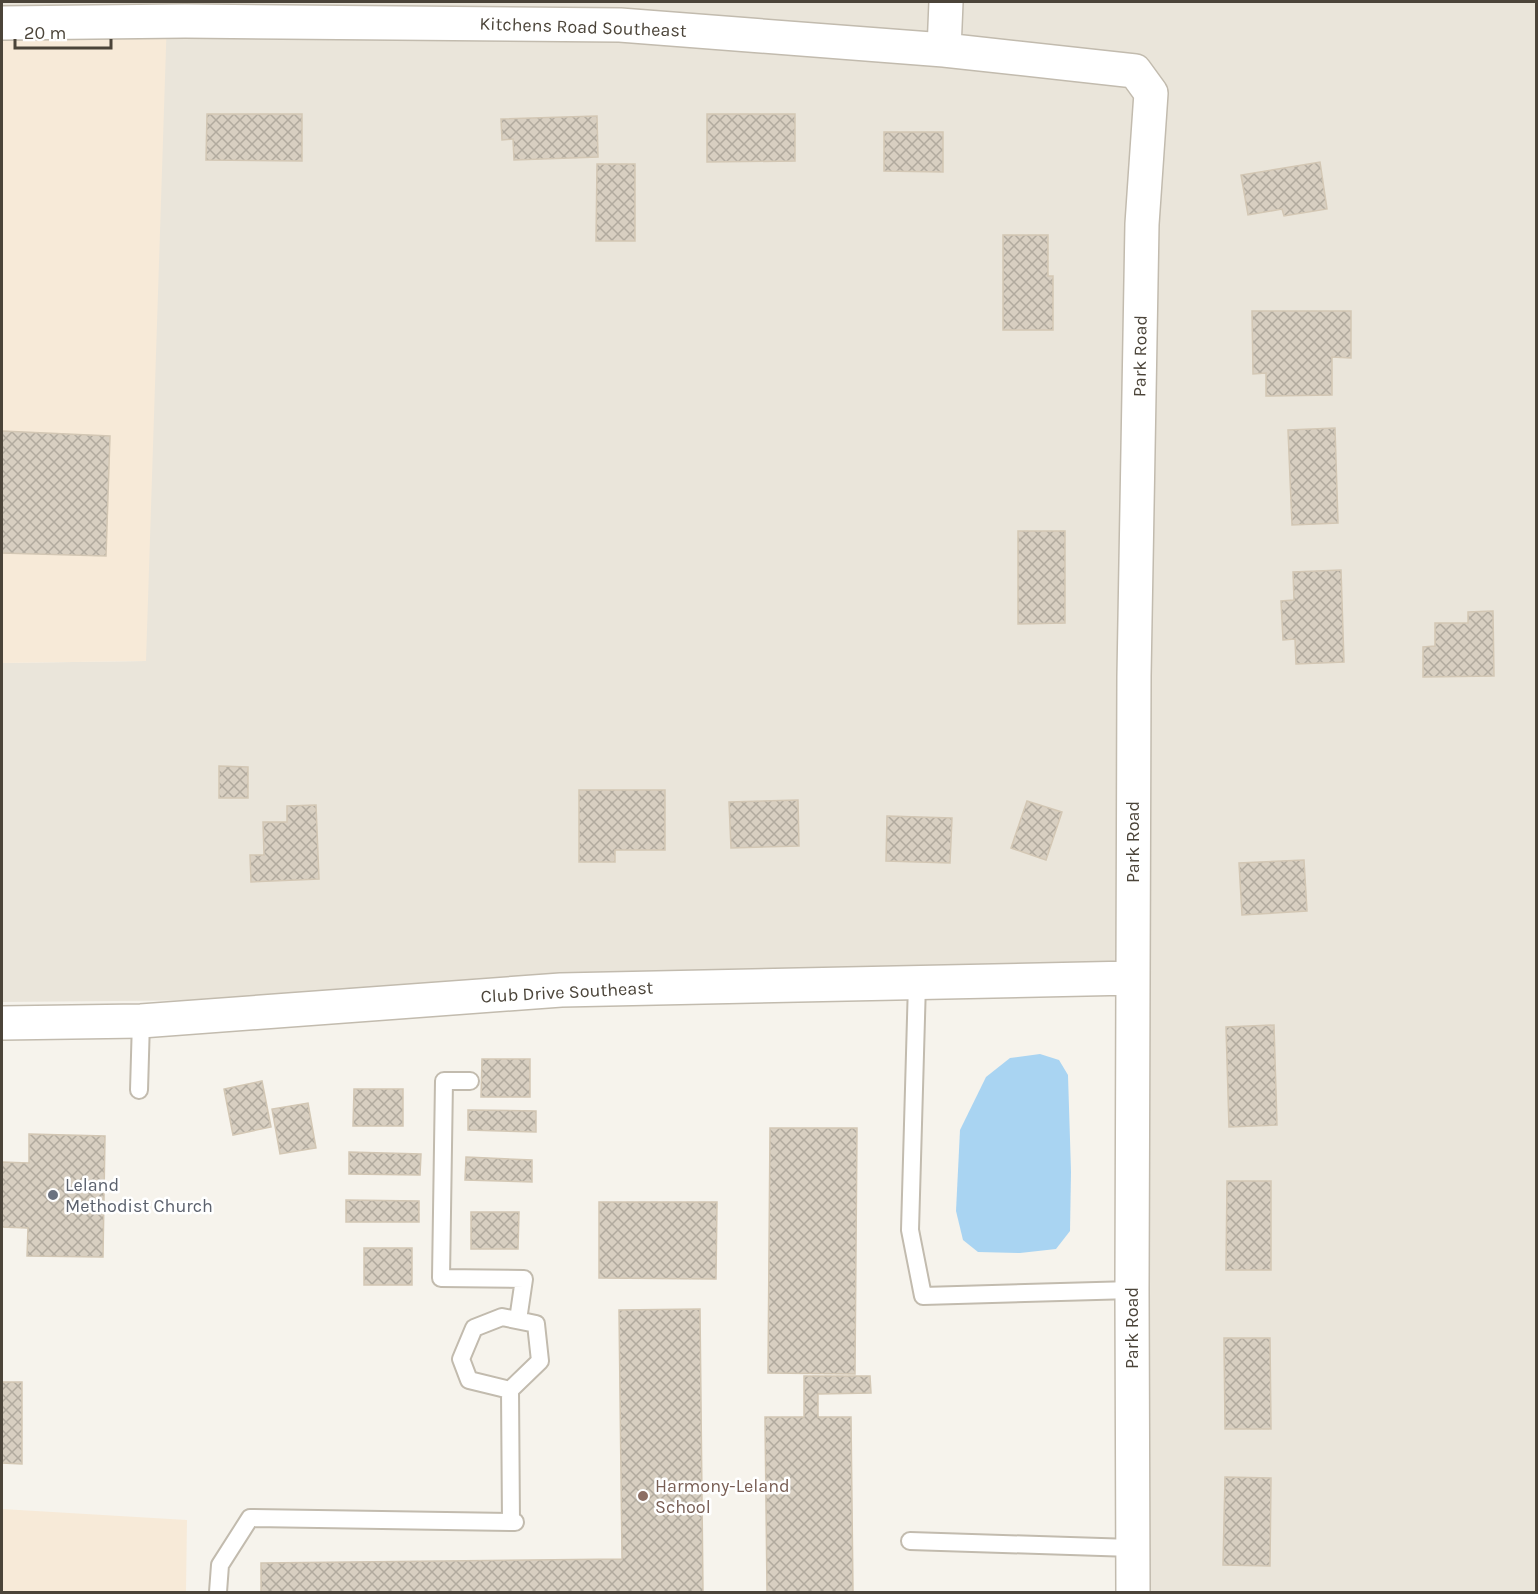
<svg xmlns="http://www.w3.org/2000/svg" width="1538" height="1594" font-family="Karla,sans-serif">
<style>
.residential{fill:#eae5da}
.commercial{fill:#f7ead8}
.water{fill:#a9d4f2}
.building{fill:url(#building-cross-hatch);stroke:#d3c7b4;stroke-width:1.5}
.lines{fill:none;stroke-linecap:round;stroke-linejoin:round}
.lane-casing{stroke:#c2bbae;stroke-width:20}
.street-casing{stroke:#c2bbae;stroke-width:36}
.lane{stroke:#fff;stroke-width:16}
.street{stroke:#fff;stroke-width:33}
.worship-dot{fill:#6b7280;stroke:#fff;stroke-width:2}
.education-dot{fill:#8d6e63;stroke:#fff;stroke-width:2}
.labels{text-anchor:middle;stroke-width:5;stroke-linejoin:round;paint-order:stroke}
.street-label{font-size:18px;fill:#4b4439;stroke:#fff}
.worship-label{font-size:18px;fill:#5b616d;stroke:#fff;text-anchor:start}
.education-label{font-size:18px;fill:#785e54;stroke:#fff;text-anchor:start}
</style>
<defs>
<pattern id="building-cross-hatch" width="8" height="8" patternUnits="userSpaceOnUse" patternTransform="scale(1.5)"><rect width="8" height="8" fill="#d8cfc1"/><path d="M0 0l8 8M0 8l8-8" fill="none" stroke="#b1aa9e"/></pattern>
</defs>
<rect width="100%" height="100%" fill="#f6f3ec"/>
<path class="residential" d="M2,2H1536V1592H1149L1147,992L2,1002V663L146,661L2,20Z"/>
<path class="commercial" d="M167,17L146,661L2,663V20Z
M2,1509L187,1520L186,1592H2Z"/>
<path class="water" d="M1040,1054L1059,1060L1068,1075L1071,1172L1070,1231L1056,1249L1020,1253L978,1252L963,1240L956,1211L960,1130L986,1077L1010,1058Z"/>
<path class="building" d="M207,114H302V161L206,160Z
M707,114H795V161L707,162Z
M597,116L598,157L514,160L513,139L502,140L501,119Z
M884,132H943V172L884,171Z
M1320,162L1327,209L1284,216L1282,209L1248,215L1241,175Z
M597,164H635V241H596Z
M1003,235H1048V276H1053V330H1003Z
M1252,311H1351V358L1332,357V395L1266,396V373L1253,374Z
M1335,428L1338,523L1292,525L1288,430Z
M2,431L110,436L106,556L2,553Z
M1018,531H1065V623L1018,624Z
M1341,570L1344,662L1296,664L1295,639L1283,640L1281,601L1294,600L1293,572Z
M1493,611L1494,676L1423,677V647L1435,646V623H1468V612Z
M219,766L248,767V798H219Z
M579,790H665V850H615V862H579Z
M798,800L799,846L731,848L729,802Z
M1027,801L1062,812L1046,860L1011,848Z
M316,805L319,879L251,882L250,855H264L263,822H287V806Z
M887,816L952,818L950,863L886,861Z
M1304,860L1307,911L1242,915L1239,863Z
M1274,1025L1277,1125L1229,1127L1226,1027Z
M482,1059H530V1097H481Z
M262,1081L271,1127L233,1135L224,1089Z
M354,1089H403V1126H353Z
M308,1103L316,1148L280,1154L272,1109Z
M468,1110L536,1111V1132L468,1130Z
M770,1128H857L855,1374L768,1373Z
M29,1134L105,1136L103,1257L27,1256L28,1228L2,1227V1162L29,1163Z
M349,1152L421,1154L420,1175L349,1174Z
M466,1157L532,1160V1182L465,1180Z
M1227,1181H1271V1270H1226Z
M346,1200L419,1201V1222H346Z
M599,1202H717L716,1279L599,1278Z
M471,1212H519L518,1249H471Z
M364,1248H412V1285H364Z
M700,1309L703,1592H261V1563L622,1559L619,1310Z
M1224,1338H1270L1271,1429H1225Z
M804,1376H870L871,1393L818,1394V1417H851L853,1592H767L765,1417H804Z
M2,1382H22V1464L2,1463Z
M1225,1477L1271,1478L1270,1566L1223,1565Z"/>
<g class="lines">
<g class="lane-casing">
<path id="lane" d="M917,983L910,1230L923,1296L1132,1290
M470,1081H444L441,1278L524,1279L518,1320
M139,1090L141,1021
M510,1390L540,1361L536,1324L502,1317L474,1328L461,1359L469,1380L510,1390L511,1522
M910,1541L1132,1548
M218,1592L220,1565L250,1518L515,1522"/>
</g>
<g class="street-casing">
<path id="street" d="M2,23L185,21L620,25L944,50L1135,71L1151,93L1142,224L1134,676L1132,1290L1133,1592
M944,50L946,2
M2,1023L141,1021L561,990L1133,978"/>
</g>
<use href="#lane" class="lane"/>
<use href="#street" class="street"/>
</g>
<circle class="worship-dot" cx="53" cy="1195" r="6"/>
<circle class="education-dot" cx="643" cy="1496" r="6"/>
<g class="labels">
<g class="street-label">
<text transform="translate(583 27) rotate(2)" y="6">Kitchens Road Southeast</text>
<text transform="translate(1140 356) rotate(-89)" y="6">Park Road</text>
<text transform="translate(1133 842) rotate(-90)" y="6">Park Road</text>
<text transform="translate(567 992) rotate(-3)" y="6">Club Drive Southeast</text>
<text transform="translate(1132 1328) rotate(-90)" y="6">Park Road</text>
</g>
<g class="worship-label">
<text x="65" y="1191">Leland<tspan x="65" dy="21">Methodist Church</tspan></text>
</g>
<g class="education-label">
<text x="655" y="1492">Harmony-Leland<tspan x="655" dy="21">School</tspan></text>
</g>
</g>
<rect width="1538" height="1594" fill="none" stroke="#4b4439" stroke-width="6"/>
<path d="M15 39v9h96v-9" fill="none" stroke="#4b4439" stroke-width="3"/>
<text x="24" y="39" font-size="18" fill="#4b4439" stroke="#ffffff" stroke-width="4.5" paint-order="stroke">20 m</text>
</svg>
